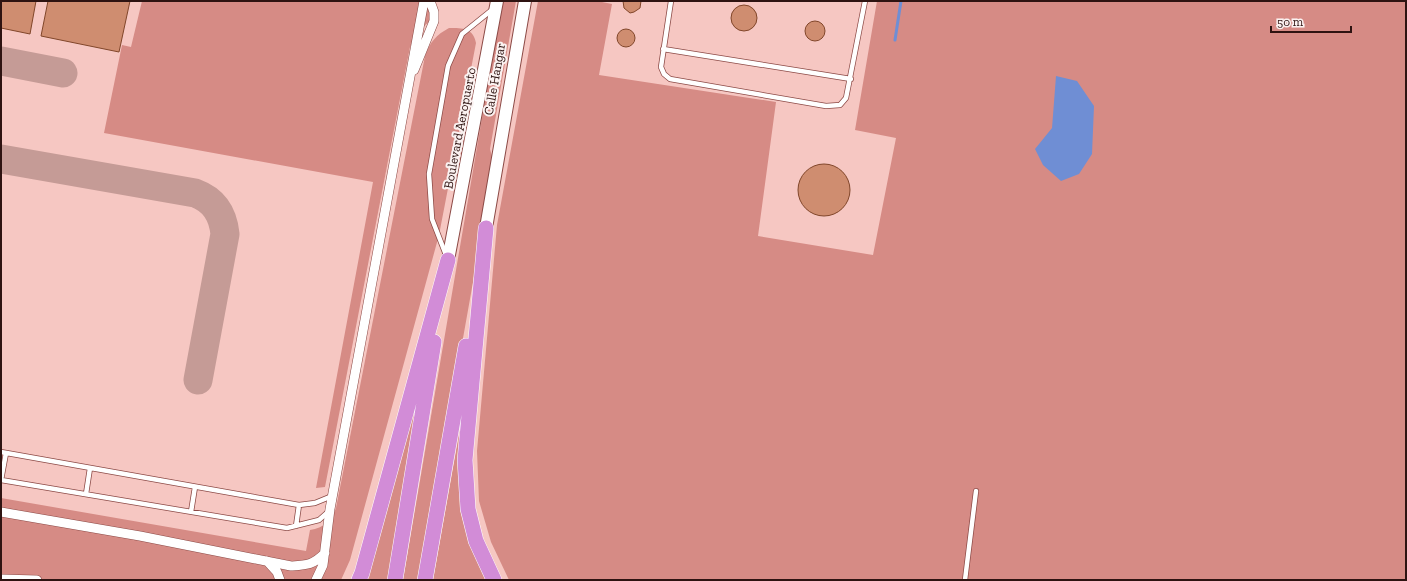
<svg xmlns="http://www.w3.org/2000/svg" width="1407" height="581" font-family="'Zilla Slab',serif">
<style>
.green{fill:#d68b85}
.water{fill:#6f8ed4}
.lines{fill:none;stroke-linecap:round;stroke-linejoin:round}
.stream{stroke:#6f8ed4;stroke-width:3}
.taxiway{stroke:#c59b96;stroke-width:29}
.building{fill:#cf8d70;stroke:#81462a}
.service-casing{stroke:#8c4a46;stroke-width:6}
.minor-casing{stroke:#8c4a46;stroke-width:10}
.tertiary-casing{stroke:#8c4a46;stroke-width:14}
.trunk-casing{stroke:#fff;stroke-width:16}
.service{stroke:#fff;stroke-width:4.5}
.minor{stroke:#fff;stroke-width:9}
.tertiary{stroke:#fff;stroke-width:12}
.trunk{stroke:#d28cd7;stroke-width:15}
.labels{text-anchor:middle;stroke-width:4;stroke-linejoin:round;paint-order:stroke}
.street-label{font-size:13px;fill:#2e1311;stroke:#fbf2f1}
</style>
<rect width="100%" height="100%" fill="#f6c7c2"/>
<path class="green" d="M142,1H430V21L417,32L410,47L325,487L316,488L373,182L104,133L122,45L131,47Z
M502,1H516L490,149L494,164L420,580H403Z
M538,1H597L612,4L599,75L776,102L758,236L873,255L896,138L855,130L877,1H1406V580H509L491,542L479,501L477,451L497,225Z
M449,28C463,28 473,28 476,43L439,235L350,560L341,580H1V498L306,551L310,530C324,528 331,521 336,508L425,56C430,42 436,35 449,28Z
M429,358L389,580H364Z
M461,423L460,509L467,535L487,580H433Z"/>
<path class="water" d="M1056,76L1077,81L1094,106L1092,154L1079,174L1061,181L1043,165L1035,149L1052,128Z"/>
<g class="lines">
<path class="stream" d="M895,40L901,1"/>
<path class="taxiway" d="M1,61L63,73
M1,159L195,193C214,200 223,214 225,234L198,380"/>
</g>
<path class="building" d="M1,1H36L30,34L1,28Z
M48,1H130L119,52L41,36Z
M623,1H641L640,8L634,12L630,13L624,8Z
M731 18a13 13 0 1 1 26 0a13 13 0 1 1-26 0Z
M805 31a10 10 0 1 1 20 0a10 10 0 1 1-20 0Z
M617 38a9 9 0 1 1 18 0a9 9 0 1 1-18 0Z
M798 190a26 26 0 1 1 52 0a26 26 0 1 1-52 0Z"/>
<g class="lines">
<g class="service-casing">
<path id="service" d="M671,1L661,67L664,74L670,79L826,106L840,105L846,98L865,1
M663,49L851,79
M446,255L432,219L429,174L448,66L462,34L493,9
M1,452L299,505L296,526
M1,480L287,528L319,520L328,512
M1,480L6,453
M86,494L90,468
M299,505L315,503L332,496
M191,512L195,487
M965,580L976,491"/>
</g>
<g class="minor-casing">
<path id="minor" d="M414,70L434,21V12L430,1
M1,512L140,536L291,566C307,565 313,565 325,553
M267,561L277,572L280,580
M1,579L37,580
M316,580L323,565L330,509L424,1"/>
</g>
<g class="tertiary-casing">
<path id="tertiary" d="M486,228L525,1
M448,260L497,1"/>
</g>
<g class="trunk-casing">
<path id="trunk" d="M486,228L465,460L468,509L476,541L494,580
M359,580L362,573L448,260
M395,580L434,342
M425,580L466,346"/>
</g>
<use href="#service" class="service"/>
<use href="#minor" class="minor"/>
<use href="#tertiary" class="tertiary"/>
<use href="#trunk" class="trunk"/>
</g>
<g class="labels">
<g class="street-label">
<text transform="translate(494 79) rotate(-80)" y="5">Calle Hangar</text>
<text transform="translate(459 128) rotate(-79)" y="5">Boulevard Aeropuerto</text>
</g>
</g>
<rect width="1407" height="581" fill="none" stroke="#2e1311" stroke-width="4"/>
<path d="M1271 26v6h80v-6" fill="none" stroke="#2e1311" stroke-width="2"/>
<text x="1277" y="26" font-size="12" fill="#2e1311" stroke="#fbf2f1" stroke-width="3" paint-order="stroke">50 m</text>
</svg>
